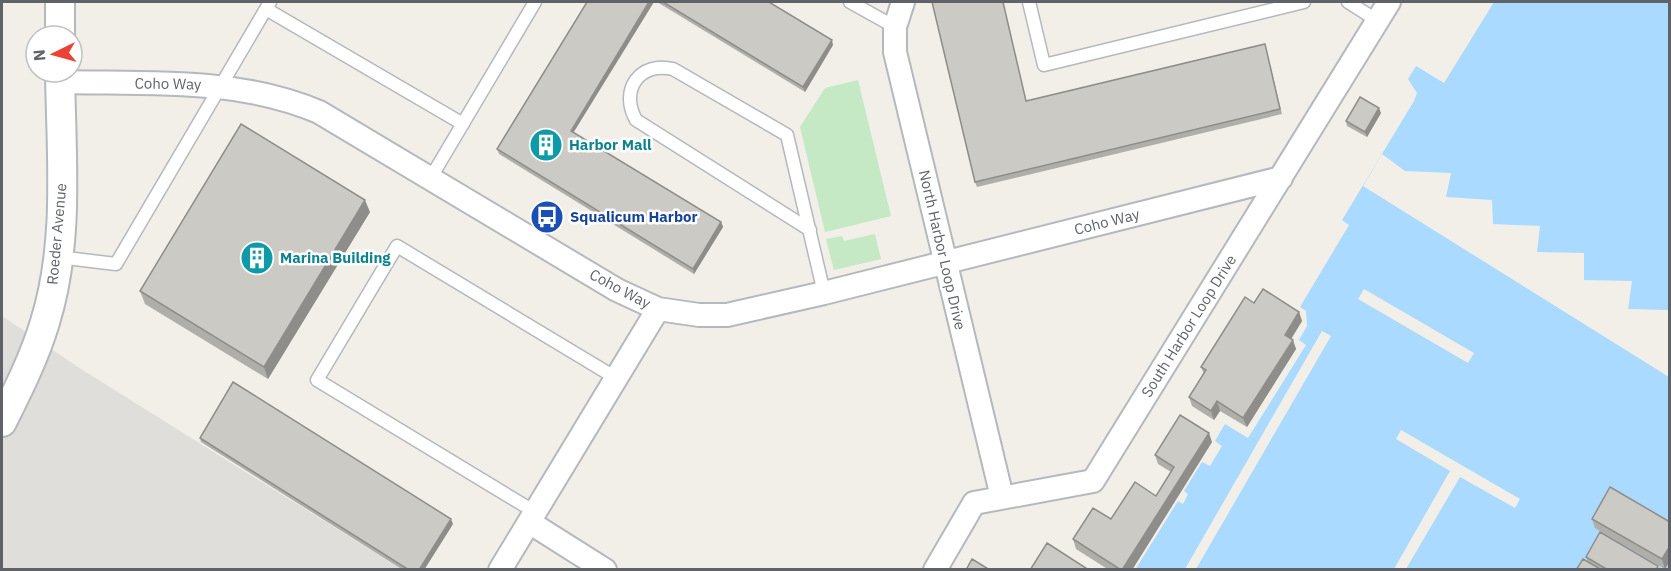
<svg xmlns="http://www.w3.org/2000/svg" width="1671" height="571" font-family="'IBM Plex Sans',sans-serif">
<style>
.industrial{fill:#e0deda}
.green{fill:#c5e8c5}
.water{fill:#aadaff}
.pier{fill:#f1efe8}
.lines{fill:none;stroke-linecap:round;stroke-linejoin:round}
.service-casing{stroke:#b5b8bc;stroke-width:15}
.minor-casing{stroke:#b5b8bc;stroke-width:26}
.tertiary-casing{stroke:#b5b8bc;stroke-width:32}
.service{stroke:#fff;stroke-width:12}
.minor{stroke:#fff;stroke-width:22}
.tertiary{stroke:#fff;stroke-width:28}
.wall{fill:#afaea9}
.shaded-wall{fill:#8f8d8a}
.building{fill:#cccac5;stroke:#8f8d8a;stroke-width:1.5}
.labels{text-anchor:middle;stroke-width:5;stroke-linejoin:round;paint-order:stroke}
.street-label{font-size:15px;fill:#5f6368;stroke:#fff}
.culture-label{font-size:15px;font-weight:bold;fill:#0d838f;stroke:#fff;text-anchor:start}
.transit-label{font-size:15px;font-weight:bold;fill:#164399;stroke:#fff;text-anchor:start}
</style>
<rect width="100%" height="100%" fill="#f1efe8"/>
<path class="industrial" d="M2,316L81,369L401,569H2Z"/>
<path class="green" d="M858,80L891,216L825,232L800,127L825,88Z
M875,234L881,259L834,270L826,239L842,236L844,241Z"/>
<path class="water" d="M1494,2H1669V569L1135,570L1178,501L1183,504L1188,494L1184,491L1202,462L1210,466L1222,446L1215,441L1225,424L1248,438L1306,345L1299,340L1307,326L1306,311L1300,307L1349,225L1342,220L1414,101L1417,93L1408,79L1416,66L1444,83Z"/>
<path class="pier" d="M1382,154L1405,171L1451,173L1446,197L1492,200L1493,224L1540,226L1537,252L1584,253V280L1632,281L1628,309L1669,310V377L1363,186Z
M1364,289L1474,353L1468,363L1358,299Z
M1322,331L1331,336L1196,569H1185Z
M1401,430L1520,499L1515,508L1460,477L1406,569H1394L1450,471L1396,439Z"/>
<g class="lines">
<g class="service-casing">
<path id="service" d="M850,2L895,27
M1029,2L1044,65L1304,2
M1348,2L1378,21
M266,9L463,124
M430,179L535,2
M810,230L636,120C619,90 640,61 673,69L787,135L824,293
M58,257L116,264L270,2
M535,512L317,380L397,246L616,378"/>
</g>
<g class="minor-casing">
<path id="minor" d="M903,2L895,27V52L1002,497
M60,82C147,84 237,77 319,112L617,290L658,309L699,315H727L824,293L1281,178
M529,522L605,570
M500,570L658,309
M935,570L974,503L1093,481L1389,2"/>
</g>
<g class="tertiary-casing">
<path id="tertiary" d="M60,2V36
M2,422C18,390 35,356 45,322C70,242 61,154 60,72"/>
</g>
<use href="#service" class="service"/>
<use href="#minor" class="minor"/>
<use href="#tertiary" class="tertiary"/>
</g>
<path class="wall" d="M657,2H769L833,45L805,92Z
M1265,44L1282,114L977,187L975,182L1027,101Z
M1381,113L1367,137L1347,126L1346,121Z
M574,133L721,222L723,227L694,274L499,154L497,149Z
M370,212L268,379L145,304L140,291Z
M1254,303L1299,312L1302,321L1291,339L1296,349L1247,427L1220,411L1214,420L1192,406L1189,397L1204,374L1201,367Z
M200,438L453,524L424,570H403L201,442Z
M1212,442L1132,570H1109L1076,549L1073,539L1156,496L1171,472L1158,464L1155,455Z
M1592,519L1670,522V561L1665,569L1595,528Z
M1586,557L1660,570H1576L1588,561Z"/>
<path class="shaded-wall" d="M649,2H654L572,135L571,131Z
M832,40L833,45L805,92L803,87Z
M1379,108L1381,113L1367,137L1365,132Z
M365,200L370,212L268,379L264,367Z
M721,222L723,227L694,274L693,269Z
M1299,312L1302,321L1288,344L1285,335Z
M1293,340L1296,349L1247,427L1243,418Z
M1217,401L1220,411L1214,420L1211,411Z
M1209,433L1212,442L1132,570H1122Z
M451,519L453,524L424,570H419Z
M1670,546V561L1665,569L1662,559Z"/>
<path class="building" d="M587,2H649L571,131L721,222L693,269L497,149Z
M663,2H769L832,40L803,87Z
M932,2H1003L1026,101L1265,44L1280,109L975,182Z
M1360,97L1379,108L1365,132L1346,121Z
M241,124L365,200L264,367L140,291Z
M1263,289L1299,312L1285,335L1293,340L1243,418L1217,401L1211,411L1189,397L1206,370L1201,367L1245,297L1254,303Z
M233,382L451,519L419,570H409L200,438Z
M1180,415L1209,433L1122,570H1121L1073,539L1093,508L1111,519L1135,482L1156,496L1174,467L1155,455Z
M1610,487L1670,522V546L1662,559L1592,519Z
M1600,532L1658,566L1656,570H1608L1586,557Z
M1047,543L1089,570H1030Z
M972,559L990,570H966Z
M1583,559L1602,570H1576Z"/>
<defs>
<g id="building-disc" transform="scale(1.725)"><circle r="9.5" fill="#0f9aa8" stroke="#fff"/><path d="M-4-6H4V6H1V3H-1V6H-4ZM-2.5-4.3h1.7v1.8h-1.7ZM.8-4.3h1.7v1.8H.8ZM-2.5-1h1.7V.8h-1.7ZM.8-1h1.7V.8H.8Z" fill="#fff"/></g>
<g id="bus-disc" transform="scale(1.725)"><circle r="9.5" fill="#1a4fb4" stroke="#fff"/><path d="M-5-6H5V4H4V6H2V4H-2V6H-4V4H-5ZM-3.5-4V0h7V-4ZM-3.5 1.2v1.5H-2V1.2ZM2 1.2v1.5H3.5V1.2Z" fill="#fff"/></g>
</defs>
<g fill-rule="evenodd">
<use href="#building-disc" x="546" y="145"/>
<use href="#bus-disc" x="547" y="217"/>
<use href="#building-disc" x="257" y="258"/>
</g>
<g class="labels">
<g class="street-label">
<text transform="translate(168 84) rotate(1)" y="5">Coho Way</text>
<text transform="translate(1107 222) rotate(-14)" y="5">Coho Way</text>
<text transform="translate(57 234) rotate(-85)" y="5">Roeder Avenue</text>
<text transform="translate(942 250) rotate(77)" y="5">North Harbor Loop Drive</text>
<text transform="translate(620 289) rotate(28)" y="5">Coho Way</text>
<text transform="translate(1189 326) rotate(-58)" y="5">South Harbor Loop Drive</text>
</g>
<g class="culture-label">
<text x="569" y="150">Harbor Mall</text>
<text x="280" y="263">Marina Building</text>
</g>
<g class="transit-label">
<text x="570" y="222">Squalicum Harbor</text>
</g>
</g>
<rect width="1671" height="571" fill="none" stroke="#5f6368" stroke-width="6"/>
<g transform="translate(54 54) rotate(265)"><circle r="28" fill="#ffffff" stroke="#bfc1c3" stroke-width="1.5"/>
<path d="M0-4.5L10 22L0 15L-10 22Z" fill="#ea4335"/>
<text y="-9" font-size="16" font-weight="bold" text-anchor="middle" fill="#5f6368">N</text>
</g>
</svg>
